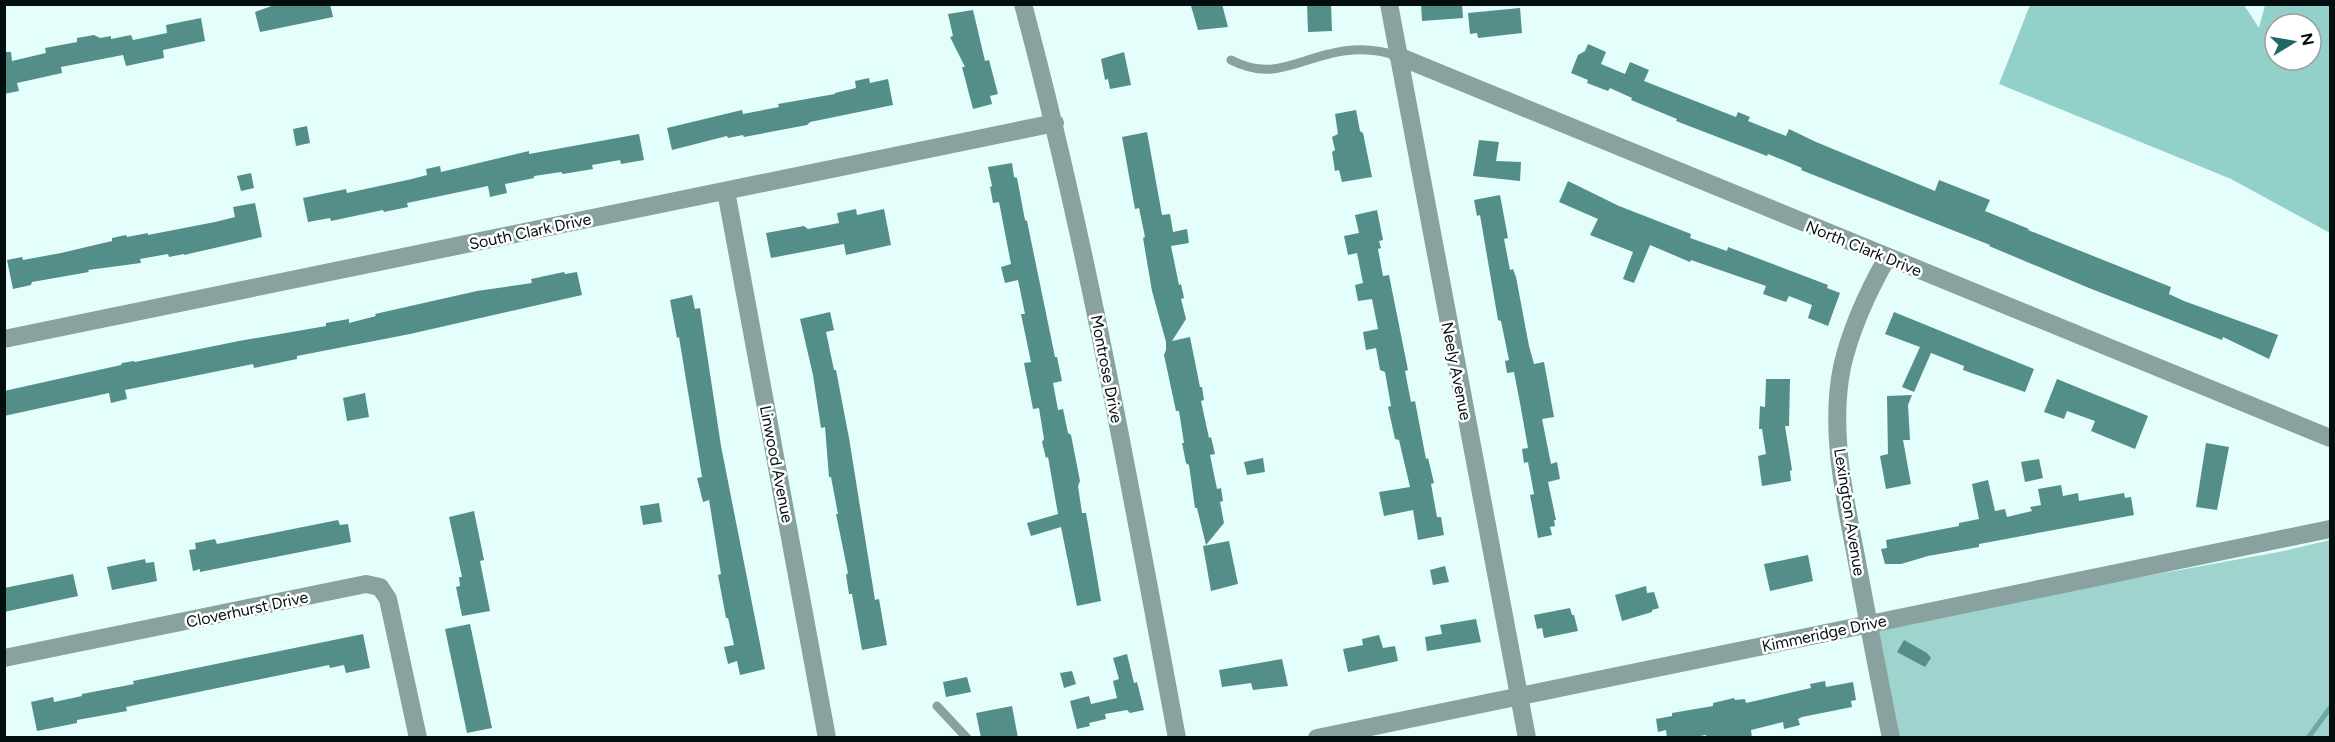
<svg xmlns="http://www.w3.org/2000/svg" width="2335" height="742" font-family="Figtree,sans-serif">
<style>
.green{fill:#9fd3ce}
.forest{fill:#93d0ca;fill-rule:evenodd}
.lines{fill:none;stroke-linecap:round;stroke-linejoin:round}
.stream{stroke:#6da8a3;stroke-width:5}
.building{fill:#538e89}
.lane{stroke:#89a29f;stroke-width:9}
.street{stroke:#89a29f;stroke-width:18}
.labels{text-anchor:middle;stroke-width:5;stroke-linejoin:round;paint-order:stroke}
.street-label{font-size:16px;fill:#020f0e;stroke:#fff}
</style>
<rect width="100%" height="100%" fill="#e4fefb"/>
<path class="green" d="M2330,540V737H1889L1868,627L2284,551Z"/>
<path class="forest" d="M2030,5H2244L2259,28L2265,5H2330V233L2231,179L1999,84ZM2275,24H2311V60H2275Z"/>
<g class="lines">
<path class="stream" d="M2308,738L2330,708"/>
</g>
<path class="building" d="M277,4H330L333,17L260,32L255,12Z
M1204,4H1222L1228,27L1198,30L1191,6Z
M1307,4H1331L1332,31L1308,32Z
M1421,4H1462L1463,18L1422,21Z
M1520,8L1522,33L1478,38L1477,33L1470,34L1468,13Z
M973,10L985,61L989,60L998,94L990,96L992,104L973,109L962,67H965L950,37L953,36L948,14Z
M201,18L205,41L163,50L164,58L126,66L123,55L61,67L62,73L17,83L19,91L4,94V52H11L12,61L46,53L45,48L77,42V38L94,35L100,38L111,36V39L131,35L133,40L167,33L166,25Z
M1588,44L1606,52L1601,64L1625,74L1630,62L1649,70L1644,81L1736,117L1738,112L1750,117L1748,121L1786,136L1789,129L1816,142L1935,191L1939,180L1990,200L1985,211L2029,229L2028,230L2171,287L2169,294L2184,301L2278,335L2269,359L2223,337L2222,340L2089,288L1989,246L1990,245L1801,170L1802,168L1768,154L1767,156L1676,121L1677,119L1631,100L1632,98L1610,88L1608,91L1587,83L1588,80L1571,73L1578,55L1585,51Z
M1124,52L1131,85L1110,89L1108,79L1105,80L1101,59Z
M869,78L870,83L888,79L893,105L810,122L807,125L744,137L743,135L728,138L727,136L672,150L667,128L742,110L743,114L779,107L778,104L835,94V93L856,88L855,81Z
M1356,110L1360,131L1363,133L1372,177L1342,182L1339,170L1335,171L1332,152L1335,150L1332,137L1338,134L1335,114Z
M307,126L310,143L296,146L293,129Z
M1147,132L1162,215L1170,214L1173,232L1187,229L1189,243L1171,246L1179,285L1181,284L1184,298L1181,299L1186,319L1172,341L1190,337L1200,387H1202L1204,400L1201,401L1209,438L1211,437L1215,454L1210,455L1217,489L1221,488L1223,501L1220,502L1224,523L1206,545L1197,508H1195L1189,465L1186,463L1182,443H1184L1179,411H1176L1164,355L1166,350V342L1152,291L1143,238L1145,237L1139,208L1135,209L1122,137Z
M639,134L644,160L621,164L620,160L592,165L593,169L563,174L561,172L534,176V178L505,184L507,193L490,197L488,186L407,203L408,207L384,212L383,210L331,221L330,218L308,222L303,198L346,189L347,193L412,179L427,175L426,169L440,166L441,172L529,151V154Z
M1479,140L1499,142L1496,161L1521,162L1520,181L1473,176Z
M1012,163L1014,177L1017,178L1025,220L1027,221L1055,357H1057L1062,381L1053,383L1058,410L1063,409L1068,433L1071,435L1080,481L1078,486L1082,513H1086L1101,601L1077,606L1061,527L1031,536L1027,523L1058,514L1048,457L1046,458L1042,442L1044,439L1039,408L1033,409L1024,363L1031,362L1021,314H1025L1018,280L1005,283L1001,267L1011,264L999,202L993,203L990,187L992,186L988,167Z
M251,173L254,188L241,191L237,176Z
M1568,181L1619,206L1691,234L1690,238L1727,251L1728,247L1828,285L1827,288L1840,293L1828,326L1808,318L1812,305L1789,296L1786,302L1763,294L1766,286L1691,260L1690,262L1650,245L1634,283L1623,279L1633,252L1590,235L1598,219L1559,202Z
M1500,195L1508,238L1504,239L1510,270L1513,269L1516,277L1529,346L1534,364L1544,362L1554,417L1542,419L1551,464L1557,462L1560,479L1548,482L1556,520H1554L1555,526L1550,527L1552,535L1538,538L1530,495L1534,494L1528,462L1524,463L1522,449L1528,448L1520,403L1514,372L1507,373L1505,361L1509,360L1501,321L1498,320L1480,215L1477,216L1474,200Z
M255,203L262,237L184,255V254L169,257L168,254L140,259L141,263L88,270L89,272L32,282L31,285L13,289L7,260L22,257L23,260L61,253L112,241V238L126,235L127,237L148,233V235L215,222L235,217L233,207Z
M856,209L857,215L884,209L891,245L846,255L844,244L771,258L766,233L804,226L808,229L839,223L837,213Z
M1377,210L1383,240L1379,241L1381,248L1378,249L1383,276L1389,275L1408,370L1405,371L1411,402L1415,401L1426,459L1428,458L1434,483L1431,484L1437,517H1441L1444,535L1418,540L1413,510L1384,516L1379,492L1410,487L1399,440L1395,439L1388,407L1391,406L1385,372L1380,370L1376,348L1366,350L1363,332L1378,329L1372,299L1358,301L1355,285L1363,283L1357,253L1348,255L1344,236L1359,233L1355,215Z
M564,272L565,274L577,272L582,295L410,334L297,356V359L254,368L253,364L125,390L127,399L111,403L109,393L4,416V391L121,365L122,363L134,361L135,362L239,341L326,326V323L349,319V323L376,316L375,314L477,291L532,283L531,279Z
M692,295L695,309L700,308L721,446L765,669L740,675L737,661L728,664L724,647L734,645L728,618H726L718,575L721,574L709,500L703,502L697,478L702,477L679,337L677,338L670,300Z
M830,312L834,330L826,332L834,370H836L849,438L875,600L879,599L887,645L862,650L852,594H849L846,575L848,573L836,514H838L831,477H829L825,427L821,428L813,375L800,319Z
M1894,312L2034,369L2025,392L1963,370L1964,366L1931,353L1914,392L1902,387L1920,347L1885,334Z
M1766,379H1790L1789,426H1785L1792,470L1790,471L1791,481L1762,486L1758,456L1766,454L1762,429H1759L1760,406L1765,407Z
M2057,379L2148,416L2135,449L2091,431L2095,421L2067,411L2064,419L2044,412Z
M365,393L369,417L347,421L343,398Z
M1912,395L1908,405L1910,440H1903L1911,484L1886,489L1880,456L1888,454L1887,396Z
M2206,443L2229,447L2217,510L2196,507Z
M1263,458L1265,472L1247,475L1244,462Z
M2039,459L2043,478L2025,482L2021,462Z
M1988,480L1995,511L2005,509L2007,517L2032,511L2030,507L2041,505L2038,489L2061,485L2063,496L2078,493L2079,501L2124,493L2125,498L2131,497L2134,515L1979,544V547L1928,556L1901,564H1885L1881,549L1887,548L1886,540L1959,526V523L1979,519L1972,484Z
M659,503L662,522L643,525L640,506Z
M474,511L484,560L480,561L490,611L462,616L456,587L460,586L459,577H462L449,517Z
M338,520L340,525L348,524L351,542L200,572V569L193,571L189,550L196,549L195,543L215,539L217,544Z
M1229,541L1238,584L1211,591L1203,546Z
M1808,555L1813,581L1770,591L1764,564Z
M145,559L146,563L154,562L157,581L112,590L107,567Z
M1445,566L1449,582L1433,585L1430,570Z
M73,574L78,596L4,612V588Z
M1646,586L1647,593L1654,592L1659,608L1652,610V612L1622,621L1615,595Z
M1570,608L1572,615H1574L1578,631L1544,638L1542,628L1537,629L1534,615Z
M1476,619L1481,642L1427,651L1425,637L1442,634L1440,625Z
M470,624L492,728L467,733L445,629Z
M363,634L370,668L346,673L344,665L330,668L329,665L126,707L127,711L77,720V723L37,731L31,702L53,697L54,702L82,696V694L134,684L133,681Z
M1379,635L1383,648L1395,646L1398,661L1348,672L1343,649L1363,645L1362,639Z
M1904,640L1927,653L1931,658L1925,667L1897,652Z
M1127,654L1134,683L1137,682L1144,710L1130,713L1127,710L1105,714L1106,719L1089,723L1090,726L1077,729L1070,701L1089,696L1091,704L1117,698L1113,681L1119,679L1113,658Z
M1282,659L1288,686L1253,690L1251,683L1222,687L1219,670Z
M1072,671L1076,684L1064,688L1060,673Z
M967,677L971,692L946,697L943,682Z
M1825,681L1826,687L1853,682L1856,700L1851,701L1852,707L1802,717L1798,719L1800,725L1784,729L1783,722L1751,730L1752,738H1711L1705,735L1692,738H1667L1666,730L1658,732L1656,719L1672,716V713L1713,706V703L1734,698L1735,700L1745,699L1746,703L1811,688L1810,684Z
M1012,706L1018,738H981L976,713Z"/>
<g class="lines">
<path class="lane" d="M1231,60C1270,80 1291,63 1329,54C1352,48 1375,48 1398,56
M937,706L967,738"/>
<path class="street" d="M1023,4C1088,246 1131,492 1177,738
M1389,4L1527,738
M1398,56L2330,438
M726,191L827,738
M1887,258C1867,293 1851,328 1842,367C1829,432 1845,498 1857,562C1868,621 1879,679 1891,738
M4,339L1055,123
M4,658L366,584L380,587L388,599L418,738
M1317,738L2330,529"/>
</g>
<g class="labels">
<g class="street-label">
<text transform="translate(530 231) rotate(-12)" y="6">South Clark Drive</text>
<text transform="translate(1864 248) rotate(22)" y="6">North Clark Drive</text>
<text transform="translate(1107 369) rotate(79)" y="6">Montrose Drive</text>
<text transform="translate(1457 371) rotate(79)" y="6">Neely Avenue</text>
<text transform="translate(777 464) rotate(79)" y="6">Linwood Avenue</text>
<text transform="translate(1850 512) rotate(81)" y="6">Lexington Avenue</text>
<text transform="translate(247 609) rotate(-12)" y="6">Cloverhurst Drive</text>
<text transform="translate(1824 633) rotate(-12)" y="6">Kimmeridge Drive</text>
</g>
</g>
<rect width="2335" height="742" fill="none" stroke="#020f0e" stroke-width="12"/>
<g transform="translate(2293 42) rotate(79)"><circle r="28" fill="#ffffff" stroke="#9a9f9f" stroke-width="1.5"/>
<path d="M0-4.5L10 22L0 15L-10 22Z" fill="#1d6964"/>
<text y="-9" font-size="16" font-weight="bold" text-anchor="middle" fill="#020f0e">N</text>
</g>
</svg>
